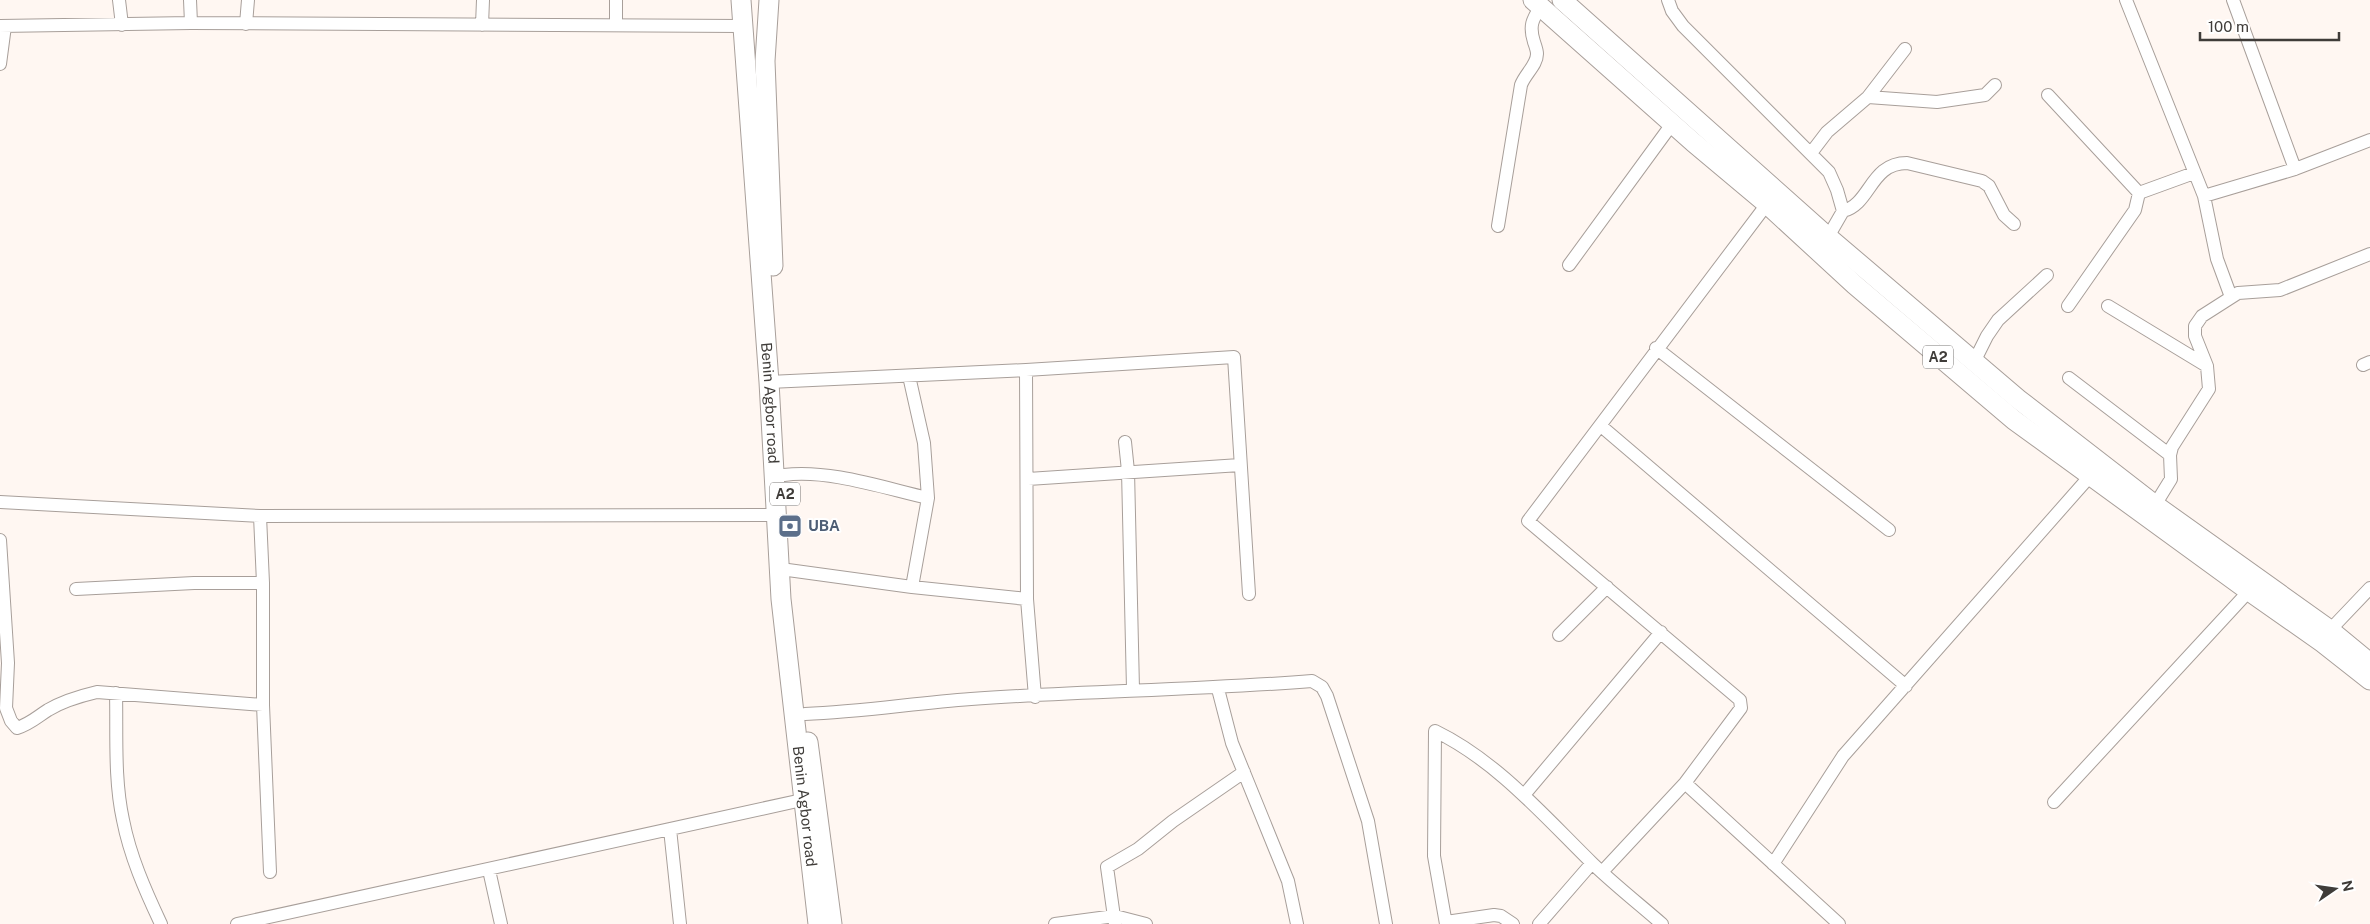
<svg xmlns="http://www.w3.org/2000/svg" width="2370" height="924" font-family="'Public Sans',sans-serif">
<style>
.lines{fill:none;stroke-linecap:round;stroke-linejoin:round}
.minor-casing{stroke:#a89f9a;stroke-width:14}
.highway-casing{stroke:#a89f9a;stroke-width:21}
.minor{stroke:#fff;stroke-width:12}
.highway{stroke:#fff;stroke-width:19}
.labels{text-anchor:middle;stroke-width:4;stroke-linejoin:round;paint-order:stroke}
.shield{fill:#fff;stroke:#797674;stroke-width:1}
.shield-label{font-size:14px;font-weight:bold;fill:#3f3c39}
.street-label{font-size:15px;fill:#3f3c39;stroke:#fff}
.service-label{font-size:15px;font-weight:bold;fill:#4e5e75;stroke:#fff;text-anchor:start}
</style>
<rect width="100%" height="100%" fill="#fff7f2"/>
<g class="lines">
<g class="minor-casing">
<path id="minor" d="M119,0L122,25
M190,0L191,23
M616,0V25
M1668,0L1672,11L1683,26L1829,172L1837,190L1843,211L1828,237
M2126,0L2204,196L2217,259L2231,297
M2233,0L2295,169
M246,24L248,0
M482,25L483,0
M0,26L191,23L741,26
M0,64L5,26
M2048,95L2139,193L2194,173
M1868,97L1937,102L1985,95L1995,85
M1811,153L1827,132L1868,97L1905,49
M2204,196L2295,169L2370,140
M1843,211C1871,204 1870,163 1907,163L1982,181L1989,186L2004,215L2014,224
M1498,226L1521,85C1525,74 1537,65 1537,54C1537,50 1535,45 1534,42C1529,26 1532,20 1541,6
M1569,265L1672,124
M2068,306L2135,210L2139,193
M2108,306L2207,366
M1656,348L1889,530
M1974,362L1987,336L1998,320L2047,275
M2363,365L2370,362
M1026,370L1027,599L1035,697
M909,376L924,443L928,498L912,587
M2069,378L2170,455
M769,382L1026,370L1234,357L1249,594
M1601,426L1906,686
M1125,442L1128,471L1133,689
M784,475C828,469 884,488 928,498
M1028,479L1240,465
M0,502L260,516L775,515
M2155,505L2171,479L2170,455L2172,447L2209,389L2207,366L2195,336V326L2202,316L2238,293L2280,290L2370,254
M260,516L263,583V705L270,872
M0,540L8,663L6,708L11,721L17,728C30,724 37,717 48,710C63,701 80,696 97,692L263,705
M788,570L912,587L1027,599
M76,589L194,583H263
M2330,630L2370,588
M1559,635L1607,587
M1218,689L1232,743L1288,881L1297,924
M116,693C117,734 114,779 123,820C130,856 145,890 161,924
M805,714C861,712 915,703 971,699C1084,691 1198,690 1312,681L1322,687L1327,696L1368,821L1386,924
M1685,783L1839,924
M1524,795L1661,632
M2054,802L2249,591
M670,829L680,924
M1773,864L1843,756L2091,475
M489,870L501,924
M1602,872L1685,783L1741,708L1740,700L1528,521L1767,204
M1446,922L1494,915L1501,916L1513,924
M237,924L802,800
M1055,924L1115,916L1146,924
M1115,924L1107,867L1138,849L1173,821L1244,772
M1446,924L1434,856L1435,731C1497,761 1544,816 1593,864C1615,885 1639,904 1662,924
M1539,924L1592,863"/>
</g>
<g class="highway-casing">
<g id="highway">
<path id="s1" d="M741,0L769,382L781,599L818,924"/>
<path d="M769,0L765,61L773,266"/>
<path d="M1533,0L1693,142L1767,204L1855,285L2014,420L2249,591L2323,643L2370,680"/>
<path d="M1562,0L1828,237L2018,399L2155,505L2330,630L2370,663"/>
<path d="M808,742L832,924"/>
</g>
</g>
<use href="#minor" class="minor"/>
<use href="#highway" class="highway"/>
</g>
<defs>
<g id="bank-square" transform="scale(1.25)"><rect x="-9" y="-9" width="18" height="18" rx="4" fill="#5c6f8a" stroke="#fff"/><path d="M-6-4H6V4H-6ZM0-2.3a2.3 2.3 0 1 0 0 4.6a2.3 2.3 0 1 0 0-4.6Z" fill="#fff"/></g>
</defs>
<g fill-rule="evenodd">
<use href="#bank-square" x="790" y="526"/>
</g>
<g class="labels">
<g class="shield">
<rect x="1923" y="345.5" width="30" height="23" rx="4"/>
<rect x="770" y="482.5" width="30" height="23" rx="4"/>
</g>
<g class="shield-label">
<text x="1938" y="362">A2</text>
<text x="785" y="499">A2</text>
</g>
<g class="street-label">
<text dy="5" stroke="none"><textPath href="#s1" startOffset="404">Benin Agbor road</textPath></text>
<text dy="5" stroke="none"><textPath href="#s1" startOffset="809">Benin Agbor road</textPath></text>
</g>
<g class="service-label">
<text x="808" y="531">UBA</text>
</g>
</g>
<g transform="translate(2335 889) rotate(77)" stroke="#ffffff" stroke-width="4" paint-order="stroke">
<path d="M0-4L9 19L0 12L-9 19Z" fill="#3f3c39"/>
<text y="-8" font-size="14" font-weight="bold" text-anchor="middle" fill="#3f3c39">N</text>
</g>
<path d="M2200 32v8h139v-8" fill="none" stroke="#3f3c39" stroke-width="2.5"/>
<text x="2208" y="32" font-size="15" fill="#3f3c39" stroke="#ffffff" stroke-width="4" paint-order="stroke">100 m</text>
</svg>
